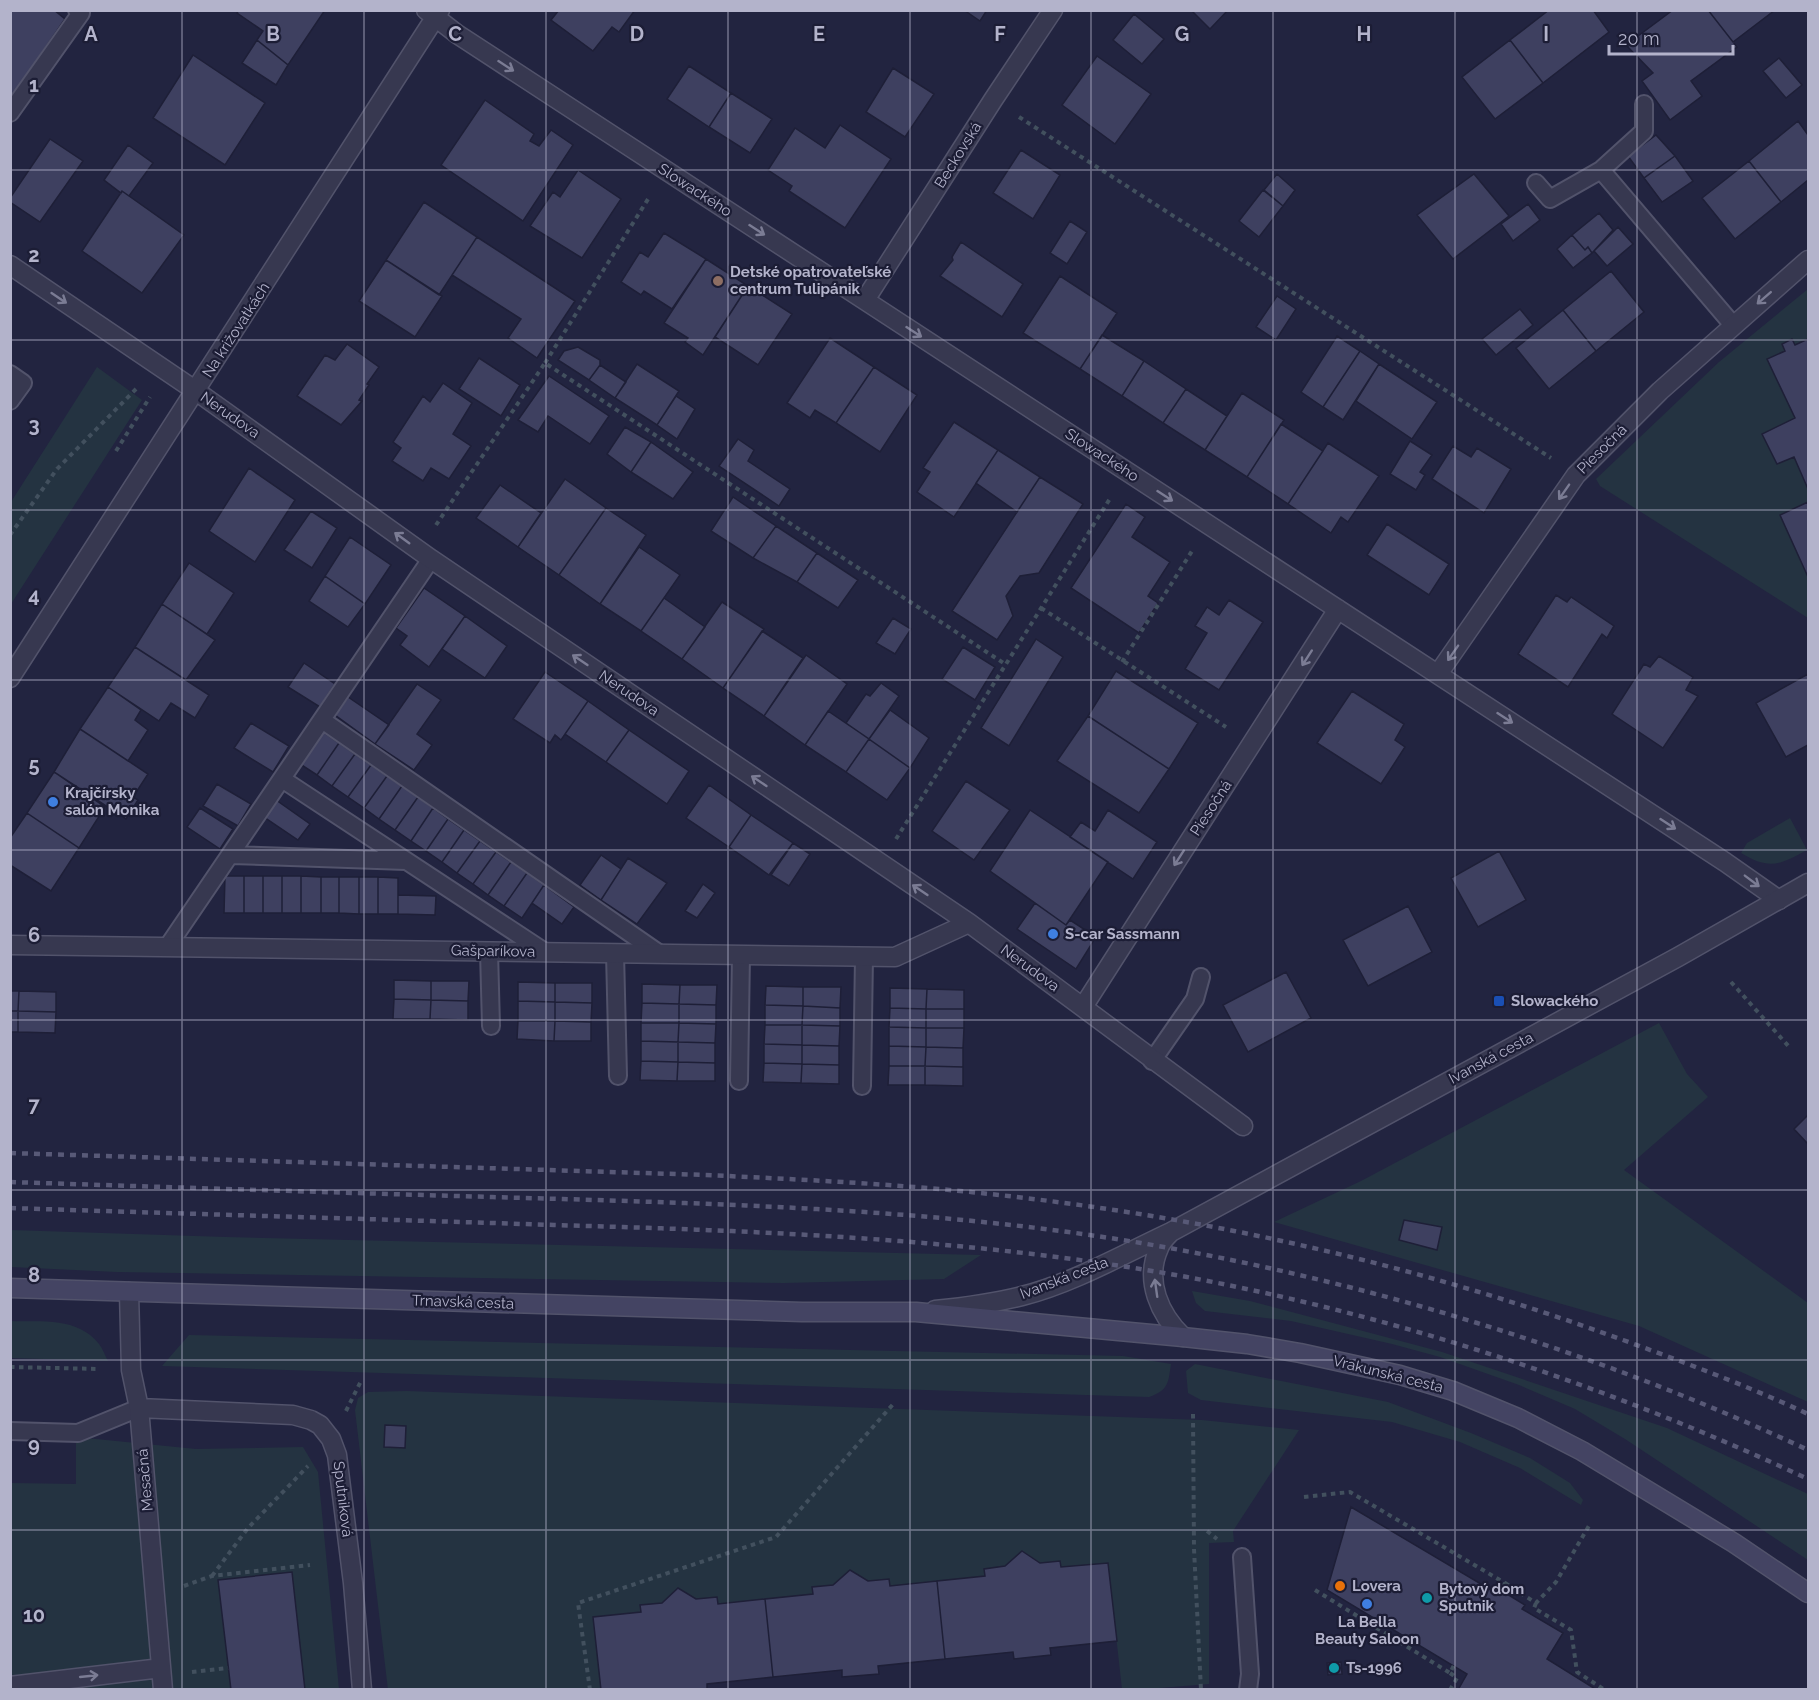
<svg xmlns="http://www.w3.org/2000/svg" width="1819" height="1700" font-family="Raleway,sans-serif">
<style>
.green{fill:#243341}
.building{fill:#3e4060;stroke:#1e1f37;stroke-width:1.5}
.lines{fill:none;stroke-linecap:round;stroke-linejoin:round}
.service-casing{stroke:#52536b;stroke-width:20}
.minor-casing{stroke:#52536b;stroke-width:21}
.tertiary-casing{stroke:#52536b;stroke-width:21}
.secondary-casing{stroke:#52536b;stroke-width:21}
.path{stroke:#42505e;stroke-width:4;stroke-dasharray:4.5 4.5;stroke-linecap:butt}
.service{stroke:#373850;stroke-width:16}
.minor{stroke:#373850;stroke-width:18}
.tertiary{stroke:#373850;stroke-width:18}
.secondary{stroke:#444463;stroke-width:18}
.rail{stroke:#585977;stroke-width:4.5;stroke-dasharray:6 6;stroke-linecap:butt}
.oneway{stroke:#7b7c94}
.grid{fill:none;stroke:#b3b3cb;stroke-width:1.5;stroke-opacity:0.55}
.education-dot{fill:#8d6e63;stroke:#1c1d35;stroke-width:2}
.shop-dot{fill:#3f7fe0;stroke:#1c1d35;stroke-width:2}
.transit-dot{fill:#1a4fb4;stroke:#1c1d35;stroke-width:2}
.food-dot{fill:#e8710a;stroke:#1c1d35;stroke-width:2}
.culture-dot{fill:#0f9aa8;stroke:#1c1d35;stroke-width:2}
.labels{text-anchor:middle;stroke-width:4.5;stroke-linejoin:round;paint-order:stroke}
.street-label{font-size:15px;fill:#b3b3cb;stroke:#1c1d35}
.poi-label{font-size:15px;font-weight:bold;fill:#b3b3cb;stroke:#1c1d35;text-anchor:start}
.grid-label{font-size:20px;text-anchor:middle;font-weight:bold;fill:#b3b3cb;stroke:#1c1d35;stroke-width:4.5;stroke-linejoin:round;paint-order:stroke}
</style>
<rect width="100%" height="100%" fill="#222440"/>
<path class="green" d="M1808,289V618L1600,486L1596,479L1719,362Z
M97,367L142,400L11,604V502Z
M1790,818L1807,850C1780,865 1769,870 1741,853L1747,843Z
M1659,1023L1687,1074L1708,1097L1624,1170L1808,1303V1402L1639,1326L1274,1222L1361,1181Z
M11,1230L226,1237L981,1255L944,1279L784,1283L117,1272L11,1267Z
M1192,1291L1250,1301L1442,1352L1667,1428L1808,1494V1560L1625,1439L1575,1409L1519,1385L1440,1357L1392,1344L1291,1321L1205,1311L1196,1303Z
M11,1321C42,1322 78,1317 99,1344C103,1349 105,1356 108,1361L11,1358Z
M189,1335L1123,1356L1171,1364C1168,1383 1169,1390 1149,1397L162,1366Z
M1195,1364L1388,1402L1471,1433L1530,1458L1570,1483L1583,1500L1581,1505L1520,1468L1460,1442L1392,1422L1201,1400L1188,1393L1186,1371Z
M407,1391L1202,1420L1299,1430L1233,1531L1234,1542L1209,1543V1684L1147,1689H1122L1108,1563L594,1617L601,1689L388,1690L355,1410L358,1398L368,1392Z
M76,1437L196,1449L303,1447L318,1472L339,1689H305L292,1572L218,1580L231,1689L11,1690V1483L76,1484Z"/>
<path class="building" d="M10,10H54L65,19L10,100Z
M239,10H325L288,65L257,40L263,31L237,13Z
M559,10H635L619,32L612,27L593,51L551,20Z
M964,10H987L980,21Z
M1191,10H1228L1210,29Z
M1549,10H1593L1609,32L1543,83L1510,40Z
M1673,10H1708L1737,47L1691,81L1702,96L1670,120L1642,81L1653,73L1626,45Z
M1708,10H1775L1733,42Z
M1134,14L1164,39L1142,64L1113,40Z
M257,40L288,65L276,85L242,63Z
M1510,40L1543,83L1495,119L1462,77Z
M193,55L265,103L225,165L153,118Z
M1097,56L1151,94L1115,144L1062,105Z
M1779,58L1802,85L1786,98L1763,71Z
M689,66L731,93L709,127L667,99Z
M893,68L934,94L905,137L866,112Z
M731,93L772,119L750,153L709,127Z
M485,100L534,134L530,141L539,146L551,130L573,145L523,221L441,165Z
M1798,121L1808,135V180L1781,202L1749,161Z
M840,125L891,159L845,228L789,191L792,186L768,170L795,128L825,148Z
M1656,135L1675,156L1644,178L1628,156Z
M50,139L83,161L40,222L10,202V198Z
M128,145L153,163L129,196L122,191L121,193L104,180Z
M1021,150L1060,175L1033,219L993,193Z
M1675,156L1693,181L1662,202L1644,178Z
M1749,161L1781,202L1735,239L1702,198Z
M578,170L621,199L582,258L530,226L553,192L560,197Z
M1277,174L1295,190L1283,206L1264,190Z
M1474,174L1509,216L1453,259L1417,215Z
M1263,190L1283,206L1259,237L1239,221Z
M122,191L184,235L142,293L82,251Z
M424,202L477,237L439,295L386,260Z
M1528,204L1540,220L1513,241L1501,224Z
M1599,213L1613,230L1592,253L1588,247L1585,250L1572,235Z
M1070,221L1087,232L1067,264L1050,253Z
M1618,227L1633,244L1607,266L1594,251Z
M664,233L706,259L672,309L644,291L641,295L621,282L640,252L648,257Z
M1572,235L1585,250L1588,247L1592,253L1573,268L1557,249Z
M477,237L575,301L537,358L508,338L521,319L452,275Z
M961,242L1023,284L1002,317L940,276L953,260L952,257Z
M706,259L748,286L703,355L685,342L688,338L664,323Z
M386,260L442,296L415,337L359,301Z
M1611,271L1644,312L1596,351L1563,310Z
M1060,276L1117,313L1080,369L1023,333Z
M748,286L792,314L758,365L715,337Z
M1277,296L1296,309L1276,340L1256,327Z
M1520,309L1533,325L1496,355L1482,339Z
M1563,310L1596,351L1549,389L1516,348Z
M1102,335L1144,361L1122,396L1080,369Z
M1337,336L1360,351L1323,407L1301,392Z
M830,338L874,367L836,423L815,410L810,418L787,403Z
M1792,339L1795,345L1808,339V489L1794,457L1777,464L1762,434L1795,418L1767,359L1785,351L1782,344Z
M347,344L379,367L367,384L369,385L359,400L362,401L341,425L297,396L325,355L335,360Z
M578,347L600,360V365L589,380L558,360L564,351Z
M1360,351L1379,364L1343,420L1323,407Z
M479,358L520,385L501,416L459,389Z
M1144,361L1186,389L1163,423L1122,396Z
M637,364L679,391L657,425L615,398Z
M1379,364L1437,402L1412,439L1356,401Z
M600,365L626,382L615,398L589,380Z
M874,367L917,395L880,452L836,423Z
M549,376L609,416L590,444L548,416L538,432L518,420Z
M443,383L472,403L453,434L471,446L449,479L431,468L423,481L392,461L401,448L393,442L423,396L430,402Z
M1186,389L1227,416L1205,450L1163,423Z
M1242,393L1284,420L1247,477L1205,450Z
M676,396L695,409L677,439L657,425Z
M954,422L998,450L954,517L917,492L930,472L923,468Z
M1281,424L1323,451L1288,504L1247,477Z
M625,427L651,442L631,472L607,454Z
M738,439L754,450L748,461L790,489L779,506L719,466Z
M1410,441L1432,455L1420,472L1425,475L1416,490L1390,474Z
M651,442L693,472L673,499L631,472Z
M1328,443L1379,476L1348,522L1341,517L1331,533L1288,504Z
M1453,446L1471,457L1477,448L1511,469L1484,513L1432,479Z
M998,450L1040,477L1017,512L976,483Z
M249,468L295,500L255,562L209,531Z
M1040,477L1083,504L1039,573L1020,576L1006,596L1013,616L997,640L952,611Z
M565,479L606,508L559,575L518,547Z
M500,485L541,513L518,547L476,518Z
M733,497L776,526L753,558L711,531Z
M1808,502V577L1780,515Z
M1126,504L1145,517L1132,537L1170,562L1148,596L1158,603L1139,633L1071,588Z
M606,508L646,535L600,604L559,575Z
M311,511L337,528L312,568L284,550Z
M1387,524L1449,564L1429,595L1367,555Z
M776,526L817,553L797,582L753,558Z
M350,537L391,565L365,604L325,576Z
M639,547L680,575L641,631L600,604Z
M817,553L858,580L838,608L797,582Z
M189,563L234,593L207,634L162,604Z
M325,576L365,604L348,627L309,601Z
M424,588L465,616L429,667L400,645L407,636L396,628Z
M1556,595L1567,602L1571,597L1614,626L1607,638L1602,634L1568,687L1518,654Z
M664,598L705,627L682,659L641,631Z
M1229,600L1263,622L1219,690L1185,669L1207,633L1195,626L1207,607L1219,615Z
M722,602L764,629L723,688L682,659Z
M162,604L215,640L186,680L135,647Z
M465,616L507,646L485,678L442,649Z
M893,618L911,629L895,654L876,643Z
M762,631L803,658L764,716L723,688Z
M1036,639L1063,657L1009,746L981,728Z
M135,647L209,695L195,718L171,703L159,721L108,687Z
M963,647L995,667L975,700L942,679Z
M806,655L847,684L805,745L764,716Z
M1659,656L1693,677L1686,690L1698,696L1663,748L1612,714L1644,664L1650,667Z
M304,663L335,684L320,707L288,687Z
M1116,671L1198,723L1169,769L1088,716Z
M545,672L588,701L561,740L555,735L550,743L513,719Z
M1808,674V745L1786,757L1756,703Z
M881,683L899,696L869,739L846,723L866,694L870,696Z
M417,684L441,700L417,734L432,745L414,770L375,744Z
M108,687L141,710L135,720L148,730L128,761L80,729Z
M1352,691L1404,724L1395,740L1405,747L1381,784L1317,743Z
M348,697L389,725L375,744L335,715Z
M588,701L629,730L606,762L565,734Z
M890,710L929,738L910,768L869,739Z
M828,711L869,739L846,772L805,745Z
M1088,716L1169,769L1139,813L1057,761Z
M251,723L289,746L273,772L234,748Z
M80,729L148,774L133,797L138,800L126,819L54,772Z
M629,730L689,771L667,804L606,762Z
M323,732L339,743L317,775L300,764Z
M869,739L910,768L887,800L846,772Z
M339,743L355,754L332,786L317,775Z
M355,754L371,765L348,797L332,786Z
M371,765L387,776L364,808L348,797Z
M54,772L105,807L79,848L27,813Z
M387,776L402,786L379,819L364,808Z
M966,781L1010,810L974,860L932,831Z
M217,784L251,804L238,826L203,806Z
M709,785L751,815L729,847L686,818Z
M402,786L418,797L395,830L379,819Z
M418,797L433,808L411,841L395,830Z
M276,800L310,824L298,840L264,817Z
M200,808L233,829L220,849L187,827Z
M433,808L448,819L426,851L411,841Z
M1030,810L1108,862L1066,925L990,871Z
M1108,810L1157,842L1133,879L1070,837L1081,822L1095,831Z
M27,813L79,848L51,891L10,865V838Z
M751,815L793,843L769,875L729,847Z
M448,819L464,830L442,862L426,851Z
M464,830L480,841L457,873L442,862Z
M480,841L496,852L473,884L457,873Z
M793,843L810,854L789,886L771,875Z
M1499,851L1526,900L1478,927L1451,878Z
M496,852L511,862L488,895L473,884Z
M601,855L621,869L601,900L580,885Z
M628,858L667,883L637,924L601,900Z
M511,862L527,873L504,906L488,895Z
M527,873L544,885L522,918L504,906Z
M225,876H244V913H224Z
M244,876H263V913H244Z
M263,876H282V913H263Z
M282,876H301V913H282Z
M301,876L321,877V913H301Z
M321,877H339V913H321Z
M339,877H359V914L339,913Z
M359,877H378V914H359Z
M378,877L398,878V914H378Z
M703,884L715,893L697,918L685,911Z
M544,885L574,907L562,924L532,903Z
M398,895L436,896L435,915L398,914Z
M1035,903L1066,925L1070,920L1096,937L1076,969L1017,929Z
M1408,906L1432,952L1368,986L1343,940Z
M1286,972L1311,1018L1248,1052L1223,1005Z
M394,980L431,981V1000L394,999Z
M431,981H469L468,1001L431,1000Z
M518,982L555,983V1002L518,1001Z
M555,983H592V1003L555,1002Z
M642,984L680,985L679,1004L642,1003Z
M680,985H717L716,1005L679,1004Z
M766,986L803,987V1006L765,1005Z
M803,987H841L840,1008L803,1006Z
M890,988L927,989L926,1009L890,1008Z
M927,989L964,990V1009H926Z
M10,991H19L18,1011H10Z
M19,991L56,992V1012L18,1011Z
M394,999L431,1000L430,1019H393Z
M431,1000L468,1001V1020L430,1019Z
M518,1001L555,1002V1021H518Z
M555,1002L592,1003L591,1022L555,1021Z
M642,1003L679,1004V1023H641Z
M679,1004L716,1005V1024L679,1023Z
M765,1005L803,1006L802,1025H765Z
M803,1006L840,1008V1026L802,1025Z
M890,1008L926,1009V1028L889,1027Z
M926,1009H964V1028H926Z
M10,1011H18V1032H10Z
M18,1011L56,1012L55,1033L18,1032Z
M518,1021H555L554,1041L517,1039Z
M555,1021L591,1022V1041H554Z
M641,1023H679L678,1042L641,1041Z
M679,1023L716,1024L715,1043L678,1042Z
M765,1025H802V1045L764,1044Z
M802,1025L840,1026L839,1046L802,1045Z
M889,1027L926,1028V1047L889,1046Z
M926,1028H964L963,1048L926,1047Z
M641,1041L678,1042V1062L641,1061Z
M678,1042L715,1043V1063L678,1062Z
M764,1044L802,1045V1064L764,1063Z
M802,1045L839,1046V1065L802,1064Z
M889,1046L926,1047L925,1066H889Z
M926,1047L963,1048V1067L925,1066Z
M641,1061L678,1062L677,1081L640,1080Z
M678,1062L715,1063V1081H677Z
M764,1063L802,1064L801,1083L763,1082Z
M802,1064L839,1065V1084L801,1083Z
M889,1066H925V1085H888Z
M925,1066L963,1067V1086L925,1085Z
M1808,1115V1144L1794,1129Z
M1404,1220L1442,1227L1437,1250L1399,1240Z
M385,1425L406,1426L405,1448L384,1447Z
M1351,1507L1491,1590L1494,1586L1525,1605L1522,1609L1563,1633L1547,1659L1597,1690H1458L1467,1674L1327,1590Z
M1022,1551L1040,1563L1060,1561L1061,1567L1108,1563L1117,1641L1050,1648L1051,1655L1014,1659L1013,1652L945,1659L937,1581L985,1576L984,1569L1005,1566Z
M850,1570L868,1581L889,1579L890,1586L937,1581L945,1659L878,1666L879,1674L842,1677V1670L773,1677L765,1599L813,1594L812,1587L833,1585Z
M292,1572L305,1690H231L218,1580Z
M678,1588L696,1599L717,1597L718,1604L765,1599L773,1677L707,1684V1690H601L593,1617L641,1612L640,1605L662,1603Z
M1341,1662L1342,1674L1328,1675L1327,1663Z"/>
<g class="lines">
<g class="service-casing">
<path id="service" d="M10,113L81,13L77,10
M1601,170L1644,131V104
M1536,183L1550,199L1601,170L1733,325
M10,374L23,383L10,401
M322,720L660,954
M282,779L545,952
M231,855L406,861
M168,946L431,559
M489,951L491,1026
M615,953L618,1076
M1152,1061L1195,999L1201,977
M739,1081L741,955
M862,1086L864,957
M10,1431L78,1433L139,1408
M1242,1557L1250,1674L1248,1690"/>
</g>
<g class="minor-casing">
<path id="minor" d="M426,10L457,34L1725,862L1779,900
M10,265L196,391L431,559L969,923L1243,1126
M865,300L993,100L1053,10
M1438,674L1576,475L1660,391L1808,260
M10,678L440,10
M10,945L895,957L969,923
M1083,1007L1338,609
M129,1292L131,1370L139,1408L163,1690
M139,1408L293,1415L311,1420L320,1425L331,1439L337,1455L353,1583L362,1690
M10,1686L161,1668"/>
</g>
<g class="tertiary-casing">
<path id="tertiary" d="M1170,1233C1166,1237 1161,1242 1159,1248C1144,1281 1160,1315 1183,1337
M935,1310C965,1307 994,1303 1022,1296C1071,1284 1126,1253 1171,1232L1678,957L1808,883"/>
</g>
<g class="secondary-casing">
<path id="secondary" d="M10,1288L802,1312H916L1183,1337L1247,1344L1300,1353L1400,1375L1453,1391L1518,1418L1582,1451L1734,1543L1808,1593"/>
</g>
<path class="path" d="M1019,117L1551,458
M545,363L650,196
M116,451L150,397
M436,525L545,363L1005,664
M10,535L57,469L137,388
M1041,608L1226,727
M1122,662L1192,551
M896,839L1111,497
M1731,982L1791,1049
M10,1367L100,1369
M346,1411L362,1379
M1193,1414L1194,1549L1201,1690
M1304,1497L1350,1492L1505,1583L1501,1590
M1207,1531L1217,1539
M212,1576L248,1528L308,1466
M1505,1583L1536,1603L1556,1582L1590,1524
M184,1586L212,1576L310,1565
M1315,1590L1450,1673L1454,1665
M1536,1603L1534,1608L1571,1630L1577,1672L1605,1690
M192,1672L228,1668
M1450,1673L1457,1678L1450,1690
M590,1690L578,1603L776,1537L895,1402"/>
<use href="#service" class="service"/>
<use href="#minor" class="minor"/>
<use href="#tertiary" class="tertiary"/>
<use href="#secondary" class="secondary"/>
<path class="rail" d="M10,1153L706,1175C812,1180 919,1185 1025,1198C1229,1222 1429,1269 1623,1340C1686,1363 1748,1386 1808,1414
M10,1182C195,1188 379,1194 563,1199C756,1205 950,1211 1141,1243C1370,1282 1598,1352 1808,1450
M10,1208C192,1214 373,1219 554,1225C766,1231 978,1239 1187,1277C1401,1317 1611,1387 1808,1479"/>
</g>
<defs><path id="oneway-shaft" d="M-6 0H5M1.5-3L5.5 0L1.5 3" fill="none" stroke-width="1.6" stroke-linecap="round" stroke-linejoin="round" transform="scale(1.5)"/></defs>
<g class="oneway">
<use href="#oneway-shaft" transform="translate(506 66) rotate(33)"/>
<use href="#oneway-shaft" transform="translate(757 230) rotate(33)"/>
<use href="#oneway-shaft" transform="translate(59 298) rotate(34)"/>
<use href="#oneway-shaft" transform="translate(1764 298) rotate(139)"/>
<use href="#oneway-shaft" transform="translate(914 332) rotate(33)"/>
<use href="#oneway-shaft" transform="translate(1564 492) rotate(125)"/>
<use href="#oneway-shaft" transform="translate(1165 496) rotate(33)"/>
<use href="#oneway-shaft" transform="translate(402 538) rotate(-144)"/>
<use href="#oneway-shaft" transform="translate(1453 653) rotate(125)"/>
<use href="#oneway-shaft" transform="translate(1307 658) rotate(123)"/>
<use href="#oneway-shaft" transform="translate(580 660) rotate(-146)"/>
<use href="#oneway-shaft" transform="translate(1505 718) rotate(33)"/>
<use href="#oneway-shaft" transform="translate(759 781) rotate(-146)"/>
<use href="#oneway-shaft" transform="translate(1668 824) rotate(33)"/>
<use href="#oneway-shaft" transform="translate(1179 858) rotate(123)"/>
<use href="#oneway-shaft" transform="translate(1752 881) rotate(37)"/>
<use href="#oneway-shaft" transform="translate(920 890) rotate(-146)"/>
<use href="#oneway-shaft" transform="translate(1156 1288) rotate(-98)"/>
<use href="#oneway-shaft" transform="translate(89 1676) rotate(-6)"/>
</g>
<path class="grid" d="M182,10V1690M364,10V1690M546,10V1690M728,10V1690M910,10V1690M1091,10V1690M1273,10V1690M1455,10V1690M1637,10V1690M10,170H1808M10,340H1808M10,510H1808M10,680H1808M10,850H1808M10,1020H1808M10,1190H1808M10,1360H1808M10,1530H1808"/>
<circle class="education-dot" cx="718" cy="281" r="6"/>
<g class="shop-dot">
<circle cx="53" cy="802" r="6"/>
<circle cx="1053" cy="934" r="6"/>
<circle cx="1367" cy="1604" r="6"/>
</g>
<rect class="transit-dot" x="1493" y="995" width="12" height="12" rx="3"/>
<circle class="food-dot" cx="1340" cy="1586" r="6"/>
<g class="culture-dot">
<circle cx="1427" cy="1598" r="6"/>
<circle cx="1334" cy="1668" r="6"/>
</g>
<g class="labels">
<g class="street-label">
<text transform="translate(958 155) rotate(-58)" y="5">Beckovská</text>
<text transform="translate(695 190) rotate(33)" y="5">Slowackého</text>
<text transform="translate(236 330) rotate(-57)" y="5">Na križovatkách</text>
<text transform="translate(230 415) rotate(35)" y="5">Nerudova</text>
<text transform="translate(1602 449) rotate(-45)" y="5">Piesočná</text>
<text transform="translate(1102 455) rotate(33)" y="5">Slowackého</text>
<text transform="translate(629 693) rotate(34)" y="5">Nerudova</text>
<text transform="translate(1211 808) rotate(-57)" y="5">Piesočná</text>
<text transform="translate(493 951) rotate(1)" y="5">Gašparíkova</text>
<text transform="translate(1030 968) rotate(36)" y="5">Nerudova</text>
<text transform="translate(1491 1058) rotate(-28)" y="5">Ivanská cesta</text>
<text transform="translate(1064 1278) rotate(-21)" y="5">Ivanská cesta</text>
<text transform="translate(463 1302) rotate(2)" y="5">Trnavská cesta</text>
<text transform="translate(1388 1374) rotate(14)" y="5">Vrakunská cesta</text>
<text transform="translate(145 1480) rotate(-95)" y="5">Mesačná</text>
<text transform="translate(343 1499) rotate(83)" y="5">Sputniková</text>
</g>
<g class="poi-label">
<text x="730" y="277">Detské opatrovateľské<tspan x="730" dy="17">centrum Tulipánik</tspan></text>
<text x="65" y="798">Krajčírsky<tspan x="65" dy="17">salón Monika</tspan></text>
<text x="1065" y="939">S-car Sassmann</text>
<text x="1511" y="1006">Slowackého</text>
<text x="1352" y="1591">Lovera</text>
<text x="1439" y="1594">Bytový dom<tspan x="1439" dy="17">Sputnik</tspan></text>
<text x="1367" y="1627" text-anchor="middle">La Bella<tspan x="1367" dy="17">Beauty Saloon</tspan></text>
<text x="1346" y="1673">Ts-1996</text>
</g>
</g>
<g class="grid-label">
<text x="91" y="41">A</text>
<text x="273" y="41">B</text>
<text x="455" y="41">C</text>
<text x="637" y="41">D</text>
<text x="819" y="41">E</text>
<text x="1000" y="41">F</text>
<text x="1182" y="41">G</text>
<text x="1364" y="41">H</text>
<text x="1546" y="41">I</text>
<text x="34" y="92">1</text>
<text x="34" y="262">2</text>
<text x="34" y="432">3</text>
<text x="34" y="602">4</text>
<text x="34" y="772">5</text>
<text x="34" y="942">6</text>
<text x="34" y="1112">7</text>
<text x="34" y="1282">8</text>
<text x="34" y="1452">9</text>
<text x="34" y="1622">10</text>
</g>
<rect width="1819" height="1700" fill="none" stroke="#b3b3cb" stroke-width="24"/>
<path d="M1609 45v9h124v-9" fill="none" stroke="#b3b3cb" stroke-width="3"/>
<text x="1618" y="45" font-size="18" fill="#b3b3cb" stroke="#1c1d35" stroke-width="4.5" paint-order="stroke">20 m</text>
</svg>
